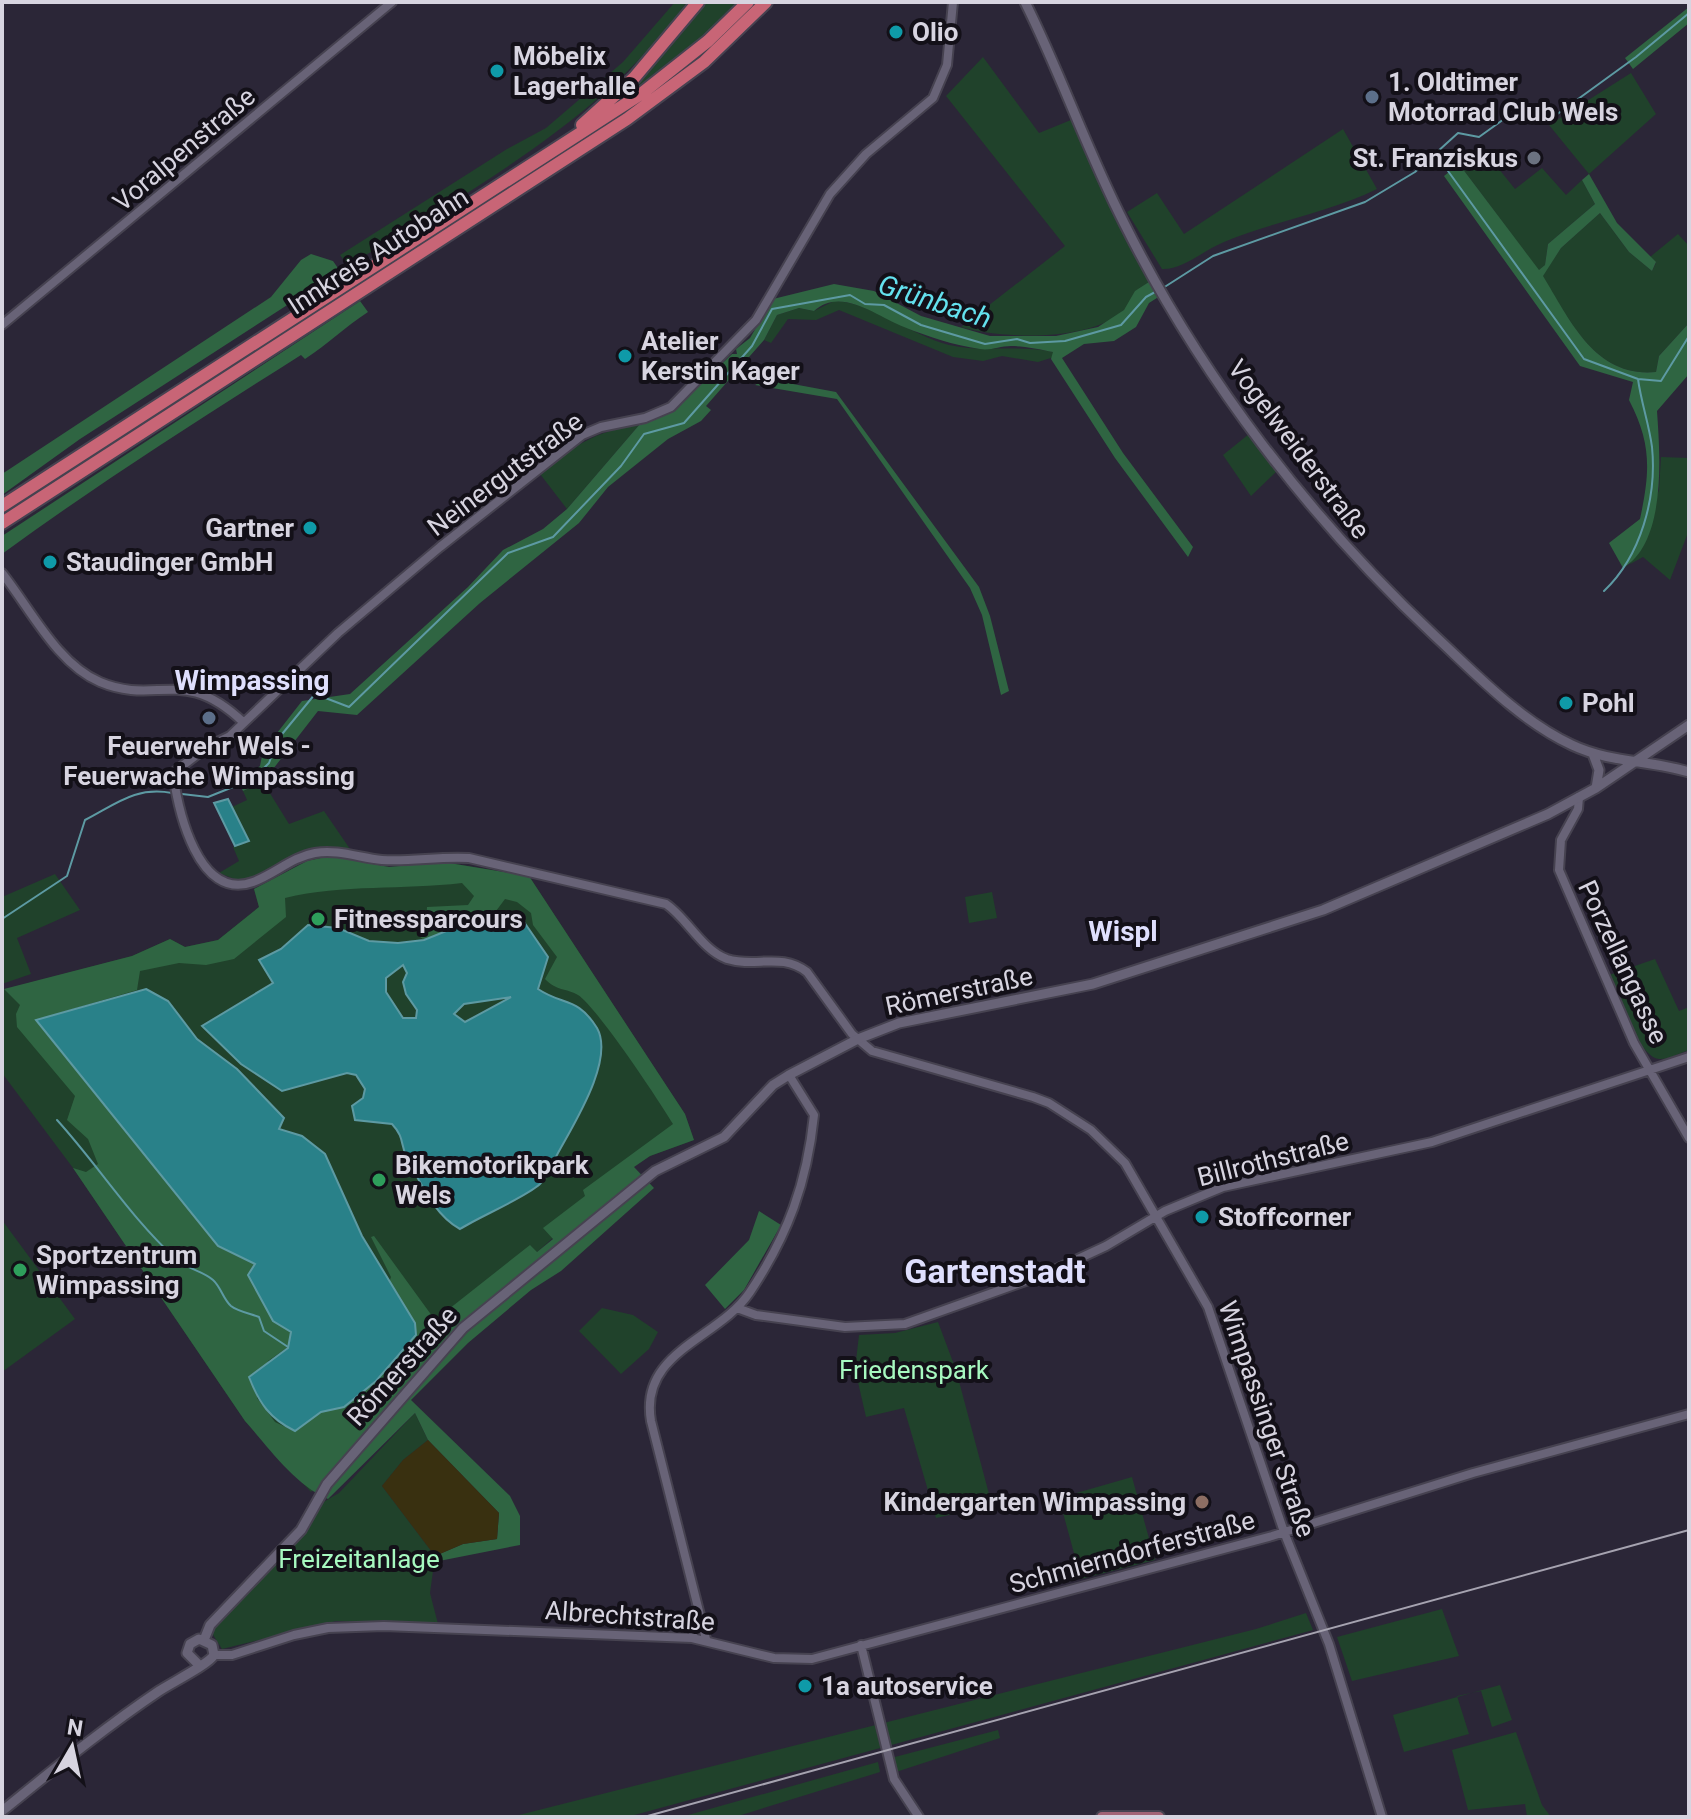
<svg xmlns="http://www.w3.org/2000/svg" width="1691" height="1819" font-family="Roboto,sans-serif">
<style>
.green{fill:#20422b}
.forest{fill:#2f6542;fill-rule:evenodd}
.sand{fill:#393010}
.water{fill:#298189;stroke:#5d9aa3;stroke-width:2;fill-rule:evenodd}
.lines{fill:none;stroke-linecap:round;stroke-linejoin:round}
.stream{stroke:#5d9aa3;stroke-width:2}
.tertiary-casing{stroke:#464250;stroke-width:12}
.secondary-casing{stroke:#464250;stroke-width:13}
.primary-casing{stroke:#464250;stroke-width:14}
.motorway-casing{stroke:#464250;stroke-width:16}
.tertiary{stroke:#686377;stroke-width:8}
.secondary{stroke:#686377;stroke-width:9}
.primary{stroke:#a26476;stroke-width:10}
.motorway{stroke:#c86576;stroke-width:12}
.rail{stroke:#a6a3b0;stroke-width:2}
.culture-dot{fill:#0f9aa8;stroke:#131018;stroke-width:3}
.service-dot{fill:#5c6f8a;stroke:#131018;stroke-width:3}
.worship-dot{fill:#6b7280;stroke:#131018;stroke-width:3}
.leisure-dot{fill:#2e9e5b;stroke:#131018;stroke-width:3}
.education-dot{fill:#8d6e63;stroke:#131018;stroke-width:3}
.labels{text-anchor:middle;stroke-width:8;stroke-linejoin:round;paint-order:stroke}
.poi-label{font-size:26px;font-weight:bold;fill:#d7d4e0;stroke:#131018;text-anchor:start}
.street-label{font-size:26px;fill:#d7d4e0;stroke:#131018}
.park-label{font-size:26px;fill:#a7f9c0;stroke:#131018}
.water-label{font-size:28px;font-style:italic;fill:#64e1ee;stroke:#131018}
.neighbourhood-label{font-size:28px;font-weight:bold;fill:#dfdffd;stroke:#131018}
.district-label{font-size:34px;font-weight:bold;fill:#dfdffd;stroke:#131018}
</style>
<rect width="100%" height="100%" fill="#2b2637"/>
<path class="green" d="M675,2H687C603,120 469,191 348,266L340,255L507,149L546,128L623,62Z
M705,2H738L701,38L630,93L628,89L670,47Z
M983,57L1039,133L1071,120L1117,219L1152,280C1133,292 1135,300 1123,311C1088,342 1003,339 961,327L1065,246L946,96Z
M1631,73L1656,114L1589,174L1549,125Z
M1343,129L1377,189C1328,213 1274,221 1224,242C1204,250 1183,270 1162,269L1127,212L1157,193L1184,234Z
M1472,155L1490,158L1515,189L1542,168L1566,195L1582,180L1595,204L1548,244L1545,265L1539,271L1459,164Z
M1600,213L1629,252L1652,271L1656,263L1650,257L1678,234L1689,246V323L1659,356L1656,372C1595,378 1570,320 1542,276L1561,248Z
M834,301C869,301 912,336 949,345C983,353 1018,344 1053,352L1054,357L1038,362L1002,356L983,361L953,357L839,310L816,320L788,319L771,343L764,340L777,315L799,308L814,311Z
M640,424L567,509L540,474C577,444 591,433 640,424Z
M1249,434L1277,471L1251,496L1223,455Z
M1661,457L1689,458V530L1670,580L1643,557L1623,568L1630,564L1659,490Z
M263,782L289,824L324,811L350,849C309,846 279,864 242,882L219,873L239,861L233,847L249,841L232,807L247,800L243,791Z
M330,856L390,867L443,862L529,876L685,1114L694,1140L650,1156L633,1167L537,1252L311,1492L245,1421L73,1168L2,1073V990L132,956L170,939L185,947L218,940L259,907L254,889L307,861Z
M55,874L80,910L17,938L31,974L2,984V897Z
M992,892L997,918L969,923L965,897Z
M1655,959L1679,1011L1689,1007V1050C1680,1053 1668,1060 1659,1059C1638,1057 1617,994 1609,975Z
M2,1220L75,1319L2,1372Z
M602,1308L633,1315L658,1332L649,1349L621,1374L579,1331Z
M938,1322L956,1370L989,1494L983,1507L936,1518L904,1408L866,1417L855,1369L859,1335L895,1333Z
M415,1413L428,1440L403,1460L382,1486L435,1556L430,1593L438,1624L336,1621L222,1649L210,1630L320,1504L339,1493Z
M1132,1477L1155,1560L1081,1579L1059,1498Z
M1442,1609L1459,1656L1352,1681L1337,1637Z
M1306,1613L1313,1630L627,1817H511L1256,1629Z
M1500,1685L1512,1720L1492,1727L1481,1691L1457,1696L1469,1734L1404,1752L1393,1715Z
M998,1730L1000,1738L896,1772L891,1758Z
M1516,1732L1542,1805L1551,1817H1527L1525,1804L1468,1810L1452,1750Z
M878,1762L880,1772L735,1817H681Z"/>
<path class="forest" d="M1689,7V23L1633,69L1625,58Z
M1459,164L1539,270L1545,265L1548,244L1595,204L1582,180L1589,174L1617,223L1656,262L1652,271L1629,252L1600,213L1561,248L1543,276C1570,320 1595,378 1656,372L1659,356L1689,323V374L1657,411C1660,454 1667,542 1623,568L1609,543L1640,519C1650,472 1652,444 1629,400L1633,382L1580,366L1444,176Z
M311,254L333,261L340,271L80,439L2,495V474L271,297L301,260Z
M1152,280L1160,296L1149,303L1136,327L1114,341L1084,344L1062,358L1123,453L1193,547L1188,557L1115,458L1051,359L1053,352C1040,349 1023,346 1011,346C1000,346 990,351 980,349C953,345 929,337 904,327C878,317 841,286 814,311L799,308L777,315L764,340L706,406L711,410L701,421L668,439L608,487L579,523L480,603L357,715L318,711L263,782L243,791L238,781L260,766L263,751L302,701L350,694L468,587L503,550L543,529L567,509L640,424L675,409L732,354H737L736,349L750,338L773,299L834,284L874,291L921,316L990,336H1056L1098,327L1124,310L1135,291Z
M360,301L368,312C345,327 328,344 305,359L301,355C200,419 99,483 2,554V536Z
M766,379L836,392L979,587L990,616L1009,691L1001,695L982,615L970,588L837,399L755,385Z
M330,856L389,867L443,862L529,876L685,1114L694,1140L650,1156L634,1167L654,1188L561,1271L531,1290L468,1343L411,1400L510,1496L520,1516V1545L434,1562L435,1556L463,1544L497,1539L499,1513L428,1440L415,1413L328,1499C294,1484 269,1448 245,1421L73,1168L86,1172L98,1164L88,1139L67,1120L75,1096L17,1027L16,1014L20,1005L4,989L132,956L170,939L185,947L218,940L259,907L254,889L307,861ZM462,883L474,896L468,905L427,907L426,926L419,936L424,940L496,911L505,899L517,902L531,913L533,925L557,957L545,979C556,991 566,988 578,995C596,1006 660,1102 673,1124L583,1190L585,1196L543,1228L553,1239L537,1252L530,1245L435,1320L374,1236L371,1237L391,1277L389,1283L415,1322L376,1381L344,1407L321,1412L294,1431L275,1422L257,1398L268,1361L288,1347L291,1332L255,1265L218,1246L36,1020L137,990L140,971L179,963L206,965L234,959L286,917L285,898C343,884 403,890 462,883Z
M759,1211L781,1225L744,1290L725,1309L705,1285L749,1240Z"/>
<path class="sand" d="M428,1440L499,1513L497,1539L463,1544L435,1556L382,1486L403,1460Z"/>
<path class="water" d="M228,799L249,841L235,846L214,803Z
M496,911L522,919L548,957L538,989C563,1006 577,996 597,1028C615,1060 573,1125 558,1153C553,1162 547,1177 540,1184C526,1197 479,1217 460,1229C434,1215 421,1183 407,1158C400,1144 405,1138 392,1124L355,1120L352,1106L363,1098L365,1089L356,1075L347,1073L282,1091L241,1064L202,1026L273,983L259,960L281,949L308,925L338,928L369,941L398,943L424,940ZM403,965L407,973L403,982L406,994L417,1010L416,1018H403L386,992V978ZM511,997L465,1022L454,1014L464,1004Z
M146,989L168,1001L197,1039L237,1069L284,1118L279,1129L302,1136L325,1154L362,1236L415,1323L416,1335L376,1381L344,1407L321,1412L295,1431C270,1419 259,1403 249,1377L288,1348L291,1332L273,1321L248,1275L255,1264L218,1246L36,1020Z"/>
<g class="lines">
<path class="stream" d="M1435,153L1584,359L1638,379L1661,381L1689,336
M1163,288L1213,256L1365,202L1415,172L1458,133L1479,137L1518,109L1529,107L1545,123L1636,57L1689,13
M1604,591C1641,556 1657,497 1652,447C1649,424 1641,402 1638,379
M182,794L208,797L253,779L269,763L278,739L315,694L349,707L508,553L553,537L621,466L644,434L684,423L752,346L772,309L850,295L865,304L884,305L921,325L985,344L1017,339L1030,343L1065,341L1121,325L1146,297L1157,291
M2,919L67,876L85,820C116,804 136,786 172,793
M57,1120C98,1165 130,1217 176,1259C187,1269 203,1271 213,1280C221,1287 223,1299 231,1306C237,1311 251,1314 259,1317L264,1331L288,1347"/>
<g class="tertiary-casing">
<path id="tertiary" d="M953,2L947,65L933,98L866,154L830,194L756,320L671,407L645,418L601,427L582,435L440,547L338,633L230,736L207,747L173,773C178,810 198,902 253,882C275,874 292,857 315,853C338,849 360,858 382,860C411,862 440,856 469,858L666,904C687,918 702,950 727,959C756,968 781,952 807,972L852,1034L872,1051L1033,1097L1049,1103L1091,1130L1125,1163L1208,1307L1284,1532L1329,1644L1382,1817
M2,325L392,2
M2,573C30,608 57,664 100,682C157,706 183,665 243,722
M1579,797L1578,809L1561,840L1559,870L1634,1043L1689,1138
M737,1308L756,1315L845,1327L905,1324L1048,1273L1106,1246L1165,1211L1223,1187L1432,1142L1689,1057
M692,1638L698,1608
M706,1639L651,1421C639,1351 719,1339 750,1292C788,1235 807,1183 814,1115L789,1075
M861,1645L894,1779L919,1817
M214,1655H232L294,1635L328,1628L384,1626L692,1638L774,1658L812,1659L1272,1536L1473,1473L1689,1414"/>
</g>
<g class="secondary-casing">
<path id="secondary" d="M1025,2C1061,74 1087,151 1124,223C1201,377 1310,519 1435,636C1477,675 1519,720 1572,745C1610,763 1650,760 1689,772
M1593,754L1599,770L1596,788
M204,1640L210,1625L301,1530L327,1484L463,1328L655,1171L724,1137L773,1085L789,1075L858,1039L899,1023L1093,984L1323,910L1548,814L1596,788L1689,725
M2,1811C53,1770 104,1728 159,1691C171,1683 209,1664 214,1655L212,1645L199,1639L190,1644L187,1653L199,1665"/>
</g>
<g class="primary-casing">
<path id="primary" d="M1102,1817H1159"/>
</g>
<g class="motorway-casing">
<path id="motorway" d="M582,125L634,78L698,2
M2,506L641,94L708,41L748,2
M2,523L627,119L704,62L766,2"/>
</g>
<use href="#tertiary" class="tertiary"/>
<use href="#secondary" class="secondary"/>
<use href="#primary" class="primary"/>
<use href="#motorway" class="motorway"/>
<path class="rail" d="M644,1817L1689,1530"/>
</g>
<g class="culture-dot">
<circle cx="896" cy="32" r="8"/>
<circle cx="497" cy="71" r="8"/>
<circle cx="625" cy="356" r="8"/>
<circle cx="310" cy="528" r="8"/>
<circle cx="50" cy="562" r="8"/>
<circle cx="1566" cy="703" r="8"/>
<circle cx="1202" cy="1217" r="8"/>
<circle cx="805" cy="1686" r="8"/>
</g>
<g class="service-dot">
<circle cx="1372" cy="97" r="8"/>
<circle cx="209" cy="718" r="8"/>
</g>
<circle class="worship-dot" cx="1534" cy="158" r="8"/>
<g class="leisure-dot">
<circle cx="318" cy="919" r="8"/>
<circle cx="379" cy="1180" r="8"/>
<circle cx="20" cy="1270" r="8"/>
</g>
<circle class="education-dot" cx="1202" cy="1502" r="8"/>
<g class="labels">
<g class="poi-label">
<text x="912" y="41">Olio</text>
<text x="513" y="65">Möbelix<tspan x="513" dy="30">Lagerhalle</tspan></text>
<text x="1388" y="91">1. Oldtimer<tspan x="1388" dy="30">Motorrad Club Wels</tspan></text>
<text x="1518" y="167" text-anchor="end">St. Franziskus</text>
<text x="641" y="350">Atelier<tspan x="641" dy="30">Kerstin Kager</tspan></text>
<text x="294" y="537" text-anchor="end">Gartner</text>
<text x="66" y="571">Staudinger GmbH</text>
<text x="1582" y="712">Pohl</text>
<text x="209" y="755" text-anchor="middle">Feuerwehr Wels -<tspan x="209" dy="30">Feuerwache Wimpassing</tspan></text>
<text x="334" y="928">Fitnessparcours</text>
<text x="395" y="1174">Bikemotorikpark<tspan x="395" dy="30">Wels</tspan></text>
<text x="1218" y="1226">Stoffcorner</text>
<text x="36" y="1264">Sportzentrum<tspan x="36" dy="30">Wimpassing</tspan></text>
<text x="1186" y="1511" text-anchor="end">Kindergarten Wimpassing</text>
<text x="821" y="1695">1a autoservice</text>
</g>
<g class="street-label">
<text transform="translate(184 149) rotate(-40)" y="9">Voralpenstraße</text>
<text transform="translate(378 251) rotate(-33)" y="9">Innkreis Autobahn</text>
<text transform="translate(1299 449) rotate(53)" y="9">Vogelweiderstraße</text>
<text transform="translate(505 474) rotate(-37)" y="9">Neinergutstraße</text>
<text transform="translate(1623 962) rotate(65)" y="9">Porzellangasse</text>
<text transform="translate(959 991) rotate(-12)" y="9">Römerstraße</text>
<text transform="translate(1273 1159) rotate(-14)" y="9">Billrothstraße</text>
<text transform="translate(402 1366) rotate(-48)" y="9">Römerstraße</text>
<text transform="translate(1267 1419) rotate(71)" y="9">Wimpassinger Straße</text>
<text transform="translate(1132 1552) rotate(-15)" y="9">Schmierndorferstraße</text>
<text transform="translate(630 1616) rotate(4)" y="9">Albrechtstraße</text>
</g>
<g class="park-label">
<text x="914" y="1379">Friedenspark</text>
<text x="359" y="1568">Freizeitanlage</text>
</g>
<g class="water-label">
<text transform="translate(935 301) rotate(18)" y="10">Grünbach</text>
</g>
<g class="neighbourhood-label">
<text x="252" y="690">Wimpassing</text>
<text x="1123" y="941">Wispl</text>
</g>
<g class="district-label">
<text x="995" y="1283">Gartenstadt</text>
</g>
</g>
<rect width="1691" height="1819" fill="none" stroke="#d7d4e0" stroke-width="8"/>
<g transform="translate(72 1747) rotate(9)" stroke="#131018" stroke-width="6" paint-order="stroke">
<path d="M0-6L14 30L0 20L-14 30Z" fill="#d7d4e0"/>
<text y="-12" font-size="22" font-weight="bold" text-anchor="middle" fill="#d7d4e0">N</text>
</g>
</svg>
